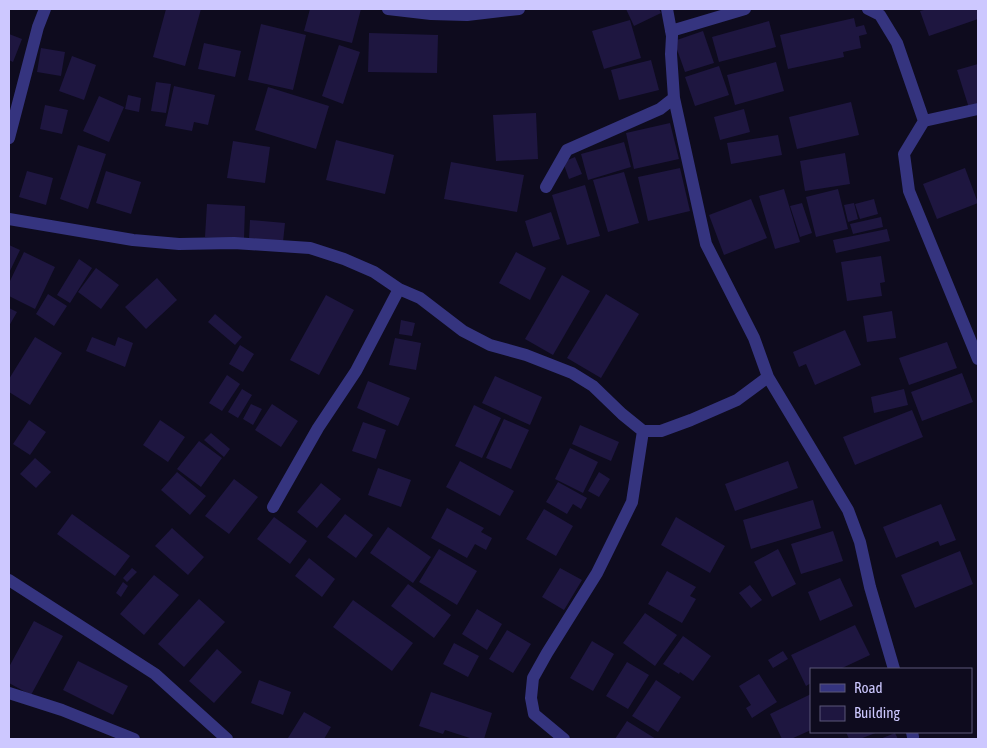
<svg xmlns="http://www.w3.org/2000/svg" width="987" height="748" font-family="'Asap Condensed',sans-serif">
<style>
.building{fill:#1e1640}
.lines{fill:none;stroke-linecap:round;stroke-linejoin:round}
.minor{stroke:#35347f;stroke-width:12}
</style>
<rect width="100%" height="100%" fill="#0e0b1e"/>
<path class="building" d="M166,9L185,10V9H201L185,66L153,57Z
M310,9H361L352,43L304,31Z
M626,9H659L661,13L634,26Z
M928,9H978V19L929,36L920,11Z
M854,18L856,27L864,25L867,34L859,36L861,48L843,52L844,57L788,69L780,35Z
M630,20L641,58L604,69L592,31Z
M769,21L776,47L719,62L712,37Z
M261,24L306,35L293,90L248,80Z
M703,31L714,63L685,72L674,41Z
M369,33L438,35L437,73L368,72Z
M9,34L22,39L13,62L9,60Z
M204,43L241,51L235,77L198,69Z
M339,45L360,52L343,104L322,96Z
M41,48L65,52L61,76L37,72Z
M72,56L96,65L84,100L59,91Z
M651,60L659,90L619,100L611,70Z
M776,62L784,91L735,105L727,75Z
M978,64V105L969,108L957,70Z
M719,66L729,95L695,106L685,77Z
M156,82L171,84L166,113L151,111Z
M174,86L215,95L208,125L194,122L192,131L165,126Z
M268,87L329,106L316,149L255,130Z
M128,95L141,98L139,112L125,109Z
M99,96L124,107L109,142L83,131Z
M851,102L859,135L797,149L789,117Z
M45,105L68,110L62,134L40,129Z
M744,109L750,132L720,140L714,117Z
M536,113L538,159L496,161L493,115Z
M670,123L679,159L634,169L626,133Z
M778,135L782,155L731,164L727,143Z
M336,140L394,155L385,194L326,180Z
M233,141L270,147L265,183L227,178Z
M624,142L631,167L588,180L581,154Z
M78,145L106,154L88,209L60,199Z
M845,153L850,184L805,191L800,161Z
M575,157L582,174L569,179L563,162Z
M451,162L524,175L517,212L444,199Z
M680,168L690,211L648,221L638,177Z
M965,168L978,203L937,219L923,184Z
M27,171L53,178L46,205L19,197Z
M106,171L141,182L131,214L96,203Z
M624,172L639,223L608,232L593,180Z
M585,185L600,236L567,245L552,195Z
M784,189L800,242L775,249L759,196Z
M838,189L848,229L816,237L806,197Z
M751,199L767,238L724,255L709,215Z
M874,199L878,214L860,219L855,204Z
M802,203L812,233L800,237L790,206Z
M854,203L858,219L848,222L844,205Z
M207,204L245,206L244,239L205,237Z
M551,212L560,239L533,247L525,221Z
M881,217L883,227L853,234L850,224Z
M250,220L285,223L283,242L249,239Z
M887,229L890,241L836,253L833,240Z
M9,245L20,250L9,273Z
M24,252L55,267L35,309L9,296V283Z
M516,252L546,268L530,300L499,283Z
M881,256L885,282L880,283L882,296L847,301L841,262Z
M79,259L92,268L70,303L57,295Z
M96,268L119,285L101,309L78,292Z
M562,275L590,291L553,355L525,339Z
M157,278L177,300L146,329L125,307Z
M48,294L67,306L54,326L36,314Z
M606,294L639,314L601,378L567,358Z
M326,295L354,310L319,375L290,360Z
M9,308L17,312L9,326Z
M892,311L896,338L867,342L863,316Z
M215,314L242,337L235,345L208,322Z
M401,320L415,323L412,336L399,334Z
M845,330L861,365L815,385L806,364L799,367L793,352Z
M35,337L62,353L30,405L9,392V379Z
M92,337L115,346L118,337L133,343L125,367L86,351Z
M395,338L421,343L416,370L389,365Z
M947,342L957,368L909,385L899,358Z
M240,345L254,354L243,372L229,364Z
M962,373L973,402L922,421L911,392Z
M227,375L240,384L222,411L209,403Z
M495,376L542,397L530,425L482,403Z
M368,381L410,398L398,426L357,408Z
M242,389L252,395L238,418L228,412Z
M904,389L908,405L874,413L871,397Z
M251,404L262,409L253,425L243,419Z
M272,404L298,421L281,447L255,430Z
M474,405L501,418L482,458L455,446Z
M912,410L923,437L855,465L843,437Z
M504,419L529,430L511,469L486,458Z
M29,420L46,432L30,455L13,444Z
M160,420L185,437L168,462L143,445Z
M363,422L386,430L376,459L352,451Z
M580,425L619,442L611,461L572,444Z
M211,433L230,449L224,457L204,440Z
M199,441L222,458L201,487L177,469Z
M570,448L598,462L583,493L555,479Z
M35,458L51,472L36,488L20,474Z
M460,461L514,491L500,516L446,487Z
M788,461L798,488L735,511L725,484Z
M378,468L411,480L401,507L368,495Z
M177,472L206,496L190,515L161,490Z
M599,472L610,479L599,497L588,491Z
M234,479L258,497L229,534L205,516Z
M558,482L587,498L581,509L573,504L567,514L546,502Z
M321,483L341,499L317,528L297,512Z
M813,500L821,528L751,549L743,520Z
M941,504L956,540L940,546L938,541L896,558L883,527Z
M447,508L484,528L481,532L492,538L486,550L475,544L467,558L431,538Z
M544,509L573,526L556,556L526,539Z
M72,514L130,556L115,576L57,534Z
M345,514L373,535L356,558L327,537Z
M274,517L307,541L290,564L257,539Z
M676,517L725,546L710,573L661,545Z
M388,527L431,557L413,583L370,553Z
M172,528L204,557L188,575L155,546Z
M833,531L843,561L801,574L791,544Z
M439,549L477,571L457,605L419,582Z
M778,549L796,584L772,597L754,562Z
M960,551L973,584L915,608L901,575Z
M309,558L335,579L322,597L295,576Z
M132,568L137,572L127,582L123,578Z
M560,568L582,580L564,610L542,597Z
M667,571L696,587L690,596L696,599L682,623L648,604Z
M154,575L179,595L144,635L120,614Z
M840,578L853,606L820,621L808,592Z
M123,582L128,586L121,597L116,593Z
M408,584L451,615L434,638L391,606Z
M750,585L762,600L751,608L739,593Z
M199,599L225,622L184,667L158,644Z
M353,600L413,643L392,671L333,627Z
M477,609L502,624L487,650L462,634Z
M645,613L677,635L655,666L623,643Z
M34,621L63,636L31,695L9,683V667Z
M855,625L870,655L840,669H811V683L806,686L791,655Z
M507,630L531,644L513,673L489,659Z
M683,636L711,656L693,681L680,672L679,674L663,664Z
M592,641L614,654L593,691L570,678Z
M454,643L479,656L468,677L443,664Z
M217,649L242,672L214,703L189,681Z
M783,651L788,659L773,668L768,660Z
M78,661L128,686L113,715L63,690Z
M627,662L649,675L628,709L606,696Z
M759,674L777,702L752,718L746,708L751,705L739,686Z
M259,680L291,692L283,715L251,703Z
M656,680L681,697L658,732L632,716Z
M431,692L492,713L484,739H473L445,730L443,734L419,726Z
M811,694V730L791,739H782L770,714Z
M304,712L331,727L324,739L288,738Z
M627,721L656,739H615Z
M846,732H878L860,739H849Z
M895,733L898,739H880Z"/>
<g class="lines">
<path class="minor" d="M388,9L431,14L467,15L519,9
M667,9L672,36L671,54L674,98L706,244L754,338L768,377L848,510L860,542L870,587L894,669
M868,9L880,15L897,43L924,121
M671,31L745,9
M978,109L924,121L904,154L909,191L978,359
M9,138L38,27L45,9
M546,187L567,150L660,109L674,98
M9,219L133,240L179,244L234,243L310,248L344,259L374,272L399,289L420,298L463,331L490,345L526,355L572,373L593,386L622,414L643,431H661L691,420L737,400L768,377
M273,507L318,428L356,371L399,289
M9,580L155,674L227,739
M9,693L62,710L134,739
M912,732L913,737
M564,739L534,714L531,698L533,678L547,653L597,573L632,502L643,431"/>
</g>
<rect width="987" height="748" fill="none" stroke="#cdc8ff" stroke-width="20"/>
<rect x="810" y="668" width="162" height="65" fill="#0e0b1e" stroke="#5a5778"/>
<rect x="820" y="684" width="25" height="8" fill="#35347f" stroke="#5a5778"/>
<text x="854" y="693" font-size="15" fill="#cdc8ff">Road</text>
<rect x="820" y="706" width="25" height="15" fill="#1e1640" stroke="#5a5778"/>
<text x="854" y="718" font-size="15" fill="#cdc8ff">Building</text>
</svg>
